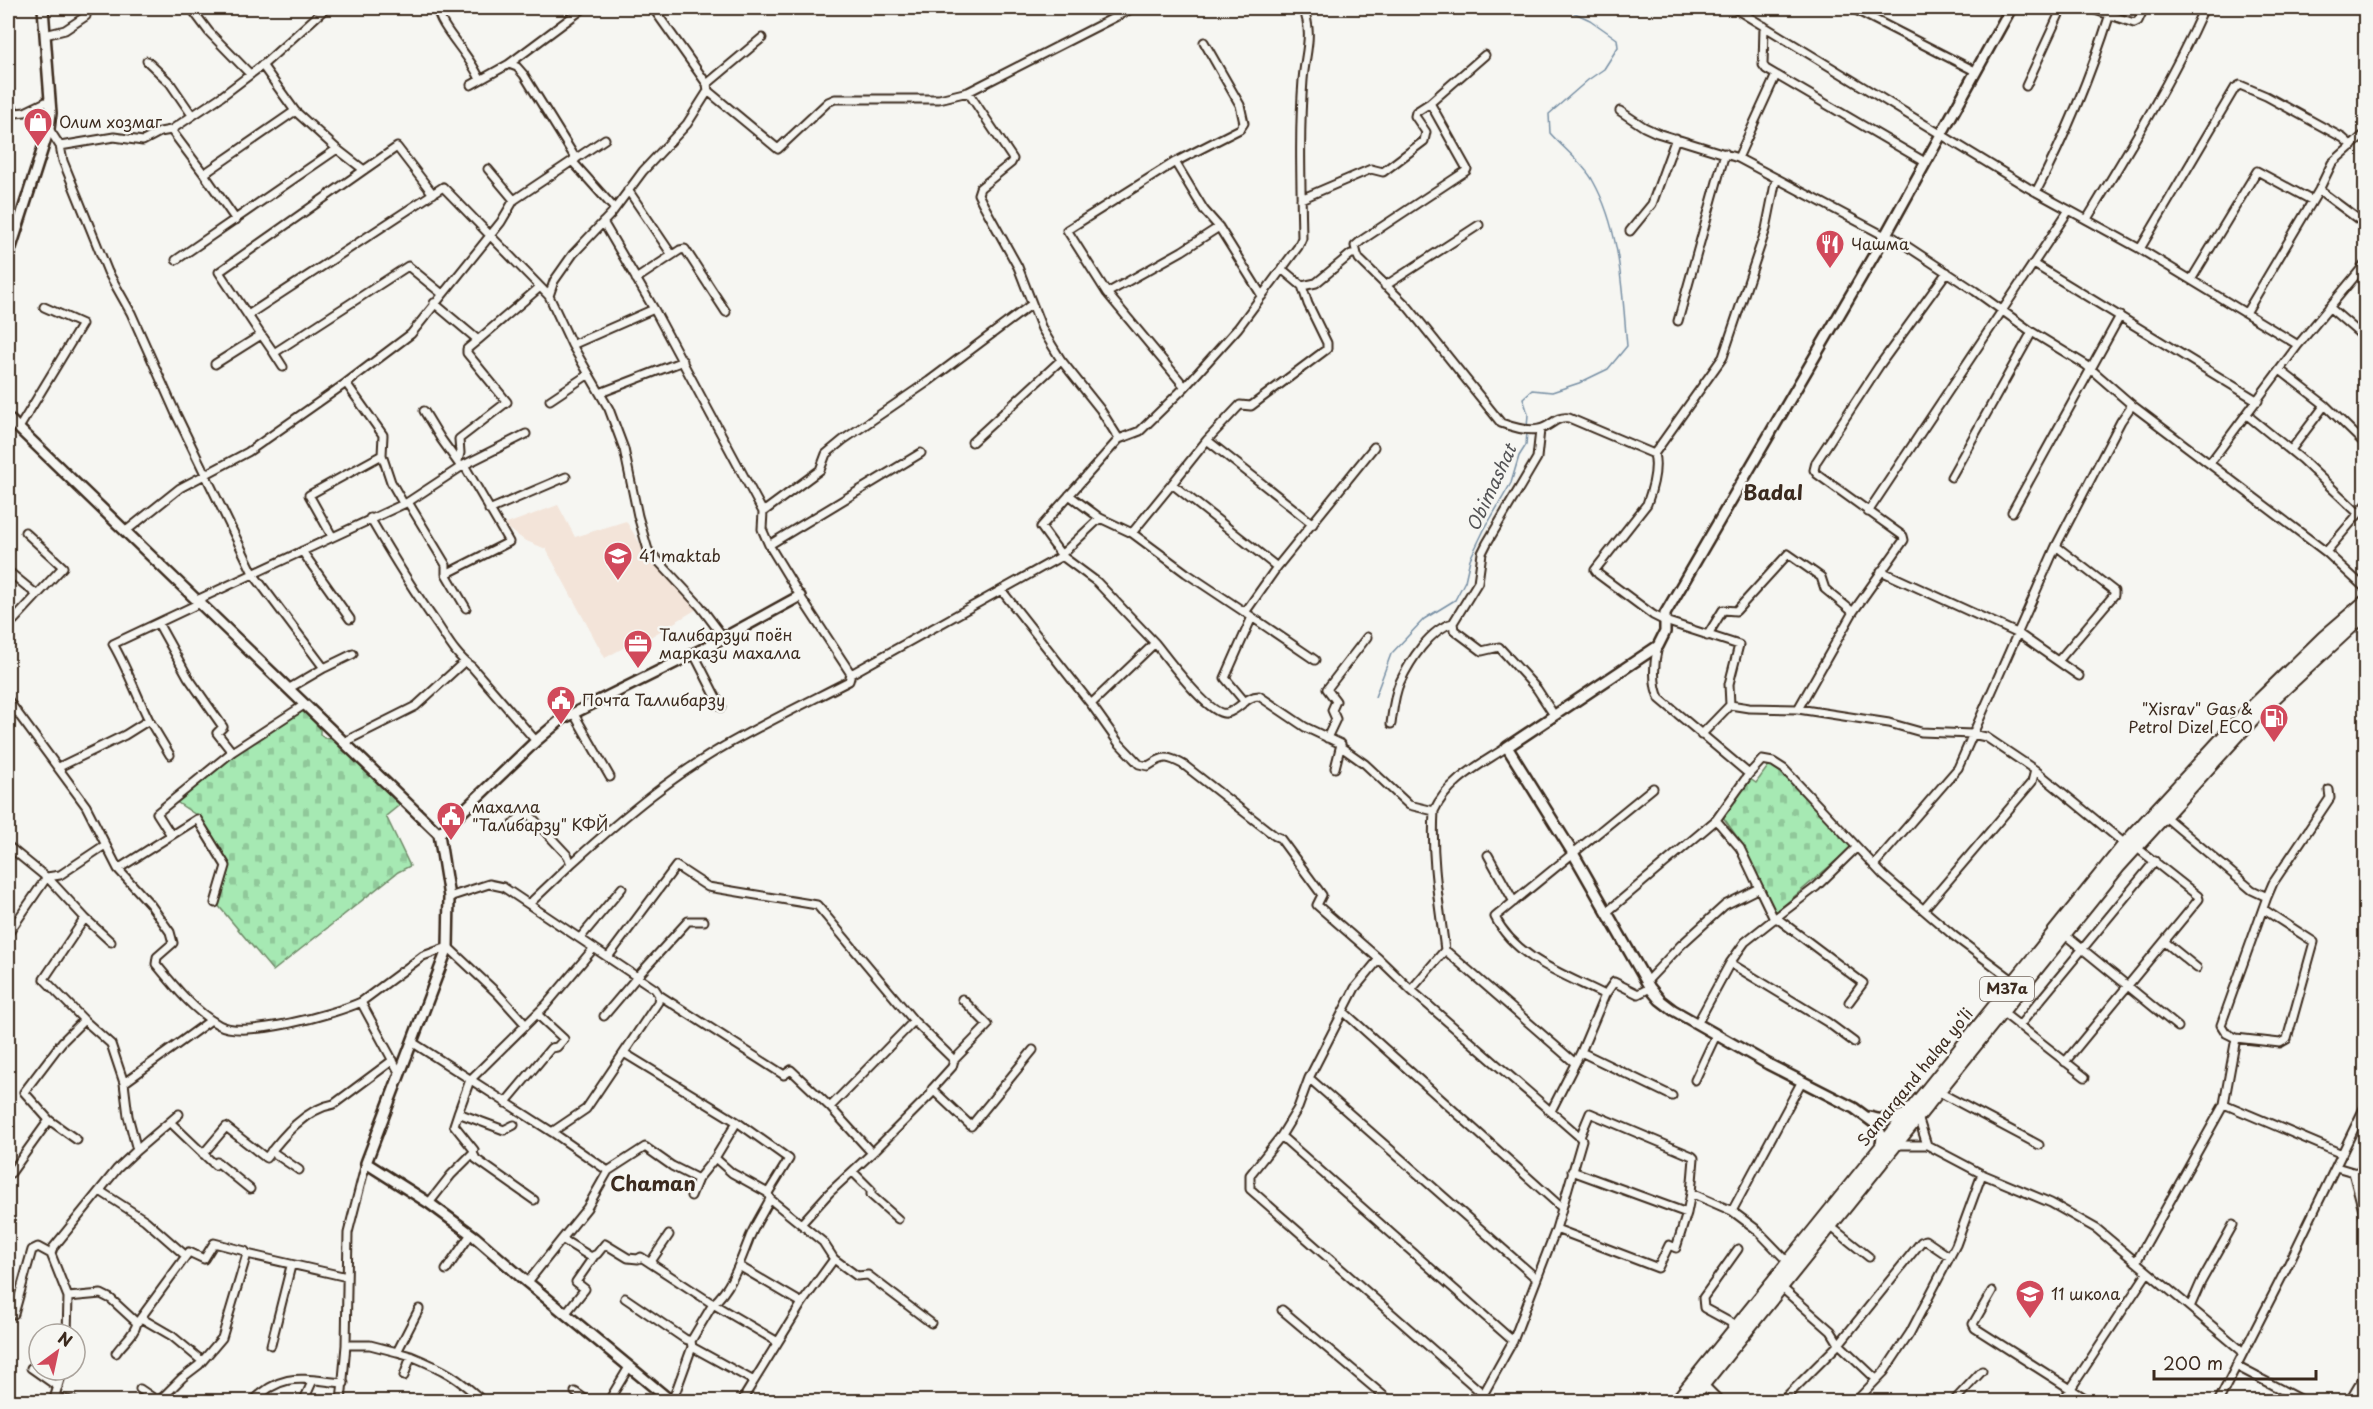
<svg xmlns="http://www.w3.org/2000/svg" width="2373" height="1409" font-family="'Playpen Sans',sans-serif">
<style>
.built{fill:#f3e4d9}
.cemetery{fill:url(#cemetery-stones);stroke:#708a68;stroke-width:1.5}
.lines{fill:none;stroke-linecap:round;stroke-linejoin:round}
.stream{stroke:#778fa4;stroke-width:1.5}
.street-casing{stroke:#3b2a1e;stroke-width:11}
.secondary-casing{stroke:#3b2a1e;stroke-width:14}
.highway-casing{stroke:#3b2a1e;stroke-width:16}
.street{stroke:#f6f6f2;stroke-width:7}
.secondary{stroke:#f6f6f2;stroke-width:9}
.highway{stroke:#f6f6f2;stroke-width:12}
.labels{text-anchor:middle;stroke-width:5;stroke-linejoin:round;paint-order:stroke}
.shield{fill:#f6f6f2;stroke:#73675e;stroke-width:1.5}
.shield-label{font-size:15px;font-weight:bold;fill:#3b2a1e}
.poi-label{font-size:16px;fill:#3b2a1e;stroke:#f6f6f2;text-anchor:start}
.street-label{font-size:16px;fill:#3b2a1e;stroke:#f6f6f2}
.water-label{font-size:18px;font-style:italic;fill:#545456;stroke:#f6f6f2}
.quarter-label{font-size:20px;font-weight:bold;fill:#3b2a1e;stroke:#f6f6f2}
</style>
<defs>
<pattern id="cemetery-stones" width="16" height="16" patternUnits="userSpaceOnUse" patternTransform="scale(1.5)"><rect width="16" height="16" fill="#a6e9b3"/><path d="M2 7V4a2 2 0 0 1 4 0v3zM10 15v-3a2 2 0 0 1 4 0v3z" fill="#90c89a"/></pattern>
</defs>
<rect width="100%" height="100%" fill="#f6f6f2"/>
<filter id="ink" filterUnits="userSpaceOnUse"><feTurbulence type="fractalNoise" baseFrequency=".0167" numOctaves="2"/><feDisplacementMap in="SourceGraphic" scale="12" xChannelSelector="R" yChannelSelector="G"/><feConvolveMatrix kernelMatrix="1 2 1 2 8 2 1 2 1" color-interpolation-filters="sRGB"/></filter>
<g filter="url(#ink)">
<path class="built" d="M558,505L575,537L626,521L647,555L697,609L632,648L625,647L605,658L546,549L524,540L504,525Z"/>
<path class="cemetery" d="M303,711L320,726V734L324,738L336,739L402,803L386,816L410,866L398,872L273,971L217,904L229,865L202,819L175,801L238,751Z
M1772,761L1782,767L1852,847L1775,913L1742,844L1723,817L1750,779L1756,783Z"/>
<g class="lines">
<path class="stream" d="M1527,428L1528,414L1523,398L1532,390L1552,392L1579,383L1608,369L1627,346C1622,291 1621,231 1593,181C1585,165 1562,147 1550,133L1549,114L1588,80L1604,69L1618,47L1617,39L1590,20L1564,8
M1375,697L1391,654L1424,619L1455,600L1465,581L1470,559L1484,530L1511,483L1519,456L1526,445L1527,432"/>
<g class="street-casing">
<path id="street" d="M191,8L209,32L250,74
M438,8C437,25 473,58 480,80
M653,8L707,84L708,91L778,149L828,102L835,99H939L968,92L1133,8
M1734,8L2027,187L2140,249L2298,345
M1852,8L1975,71
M2089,8L2134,23L2138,21L2144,8
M1764,26L1763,65L1766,69L1925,162
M45,35L65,30L86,16
M147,61L170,83L192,115
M509,64L584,8
M262,65L295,111L337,149
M707,84L762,38
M471,85L509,64L517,67L524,75L576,159
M2026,86L2062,8
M968,92L1013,159L1011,163L980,188L978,194L982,202L1018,267L1042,329L1061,360L1100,409L1119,439
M8,101L16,113L25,112L50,100
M1620,111L1644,127L1657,133L1738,158L1885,236L1893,237L1975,291L2032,332L2086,365L2132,405L2326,552L2366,589
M49,129L60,146L114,137L143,141L160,132L171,130L222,96L264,64L326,8
M171,130L204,174L295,111
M60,146L63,161L108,272L131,313L176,414L254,575L324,668L288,689
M1738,158L1776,75
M572,161L614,208
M1175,162L1240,129L1244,123L1240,105L1204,42
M488,169L514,200
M364,170L397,147L433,194
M204,174L236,220
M628,190L672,255
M2319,190L2366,225
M2036,192C2067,133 2090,77 2110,14
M1301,199L1371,169L1383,172L1424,141L1426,132L1415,116L1416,112L1430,103L1485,55
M2087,219C2129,150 2171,82 2204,8
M603,222L654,309L763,512L762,529L769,545L800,596L851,674L1062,556
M1630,231L1652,204L1676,138
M2140,249L2235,88L2240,85L2266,96L2343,138L2352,146
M1357,254L1355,246L1362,240L1466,171L1467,169L1430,103
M176,260L337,149L364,170L219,272L261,335L215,364
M2034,264L2258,401
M1283,270L1302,286L1316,283L1351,254H1357L1359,259L1408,307L1501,423C1512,427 1527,432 1539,429C1551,427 1555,416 1569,418L1654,454
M636,279L680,250L685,249L726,312
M2191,280L2257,171L2311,200
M1385,286L1479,225
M1107,293L1182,251L1219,227
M549,296L554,281L573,254L611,214L643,171L687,124L708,91
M434,303L478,340L540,287
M2329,307L2366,339
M2246,313L2319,190L2332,163L2366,133
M248,315L443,187L549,296L572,345L609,409L624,449L638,516L648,550L700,606L724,638
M1678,321L1725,153
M263,337L274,353L408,266L441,293
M572,345L654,309
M274,353L283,367
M2280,370L2325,405L2364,443
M1185,387L1107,293L1067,230L1175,162L1204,210L1219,227L1262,296
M600,393L683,361
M550,400L589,374
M424,411L441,439L459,464
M2247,415L2301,459L2358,513
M19,428L82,324L44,307
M1540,430L1537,458L1487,543L1482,553L1478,582L1453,623L1454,630L1482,651L1499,647L1537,689L1554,715
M1207,440L1313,524
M972,442L1061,360
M2291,450L2325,405
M382,455L391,482L403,503
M458,461L460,453L459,439L507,402L467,353V349L478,340
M2210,463L2298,345L2366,263
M1951,477L2032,332
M1172,484L1207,440L1240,405L1251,406L1327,349V343L1308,304L1302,286
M1069,495L1100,518L1132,533L1186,573L1252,617
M408,502L446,565V574L466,608
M489,510L566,477
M763,512L820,470L826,454L843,440L929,381L1032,304
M1868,512L2069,210
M2012,512L2120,316
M370,518C391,554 413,590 437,624C447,639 457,657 472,667L536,741
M126,531L180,488L248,452L346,383L411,334L501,222L514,200L605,139
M1132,533L1172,484L1277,567
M332,536L309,495L382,455L383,435L346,383
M769,545L921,453
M2056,546L2114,591V595L2059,660
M302,551L350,619
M2326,552L2366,505
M1062,554L1100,518
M8,571L36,594
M1881,571L2019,634L2079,676
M446,574L509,542L464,465
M1002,591L1091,704L1118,742L1139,764L1148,766C1165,755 1167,756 1184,765L1275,836L1280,838L1322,895L1317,905L1379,959L1411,990
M197,600L408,502L464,465L526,434
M1246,611L1277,567L1374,447
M8,616L14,620L63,567L25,532
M158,623L188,677L223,727L217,733L232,752L157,813L171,835
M1707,636L1723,610L1736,611L1788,554L1821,577L1825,589L1853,612
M1155,643C1166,656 1210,718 1227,713C1239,710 1246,696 1259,696L1305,727L1341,744L1335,768
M1658,646C1654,661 1652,685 1660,699L1749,774
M694,654L721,707
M324,668L353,654
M8,700L86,806L118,869L150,904L170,932L173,943L157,957L156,964C174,986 194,1011 219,1025C244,1039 335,1014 361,1002L400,1074
M1245,702L1225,678L1252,617L1315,660
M1091,704L1155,643L1097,582L1062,556L1041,527L1119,439L1140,431L1185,387L1238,328L1298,247L1302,238C1301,186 1299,132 1303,80C1305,53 1314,35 1303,8
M1730,705L1729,684L1739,645L1665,621L1653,615L1598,574L1595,570L1647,504C1652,490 1658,469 1654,454L1723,357L1766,229L1776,179
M1730,705L1749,708L1798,709L1889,723L1921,732L1972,734L1986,737L2035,770L2125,844
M1798,709L1853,612L1904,540L1903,536L1817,474L1814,470L1816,462L1879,366L1947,272
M574,714L610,777
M149,720C136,694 127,668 113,644L200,603
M1391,724C1393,710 1394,695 1400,682C1410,661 1430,629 1453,623
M1701,735L1730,705
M1327,738L1336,719L1332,710L1336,701L1327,689L1367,637
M344,742L416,706L464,662
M1341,747L1365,764L1409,805L1434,811C1431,859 1439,903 1445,950L1411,990L1580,1137L1582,1140L1556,1229L1513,1341L1479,1402
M232,752L304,705
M59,767L125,735L149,720L170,755
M1434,811C1448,780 1480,765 1507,747
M2163,815L2252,890L2267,897L2221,1025L2226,1033L2236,1038L2224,1104L2342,1154
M1716,820L1740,848L1759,888
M513,824L526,811L568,856L571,864L529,904
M8,846L46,877
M1488,855L1514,902
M571,864C623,817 677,771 739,738C775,718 812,700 849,681L851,674
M1874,865L1958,768L2056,546L2121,421L2132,405
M118,869L197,819L226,866L215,903
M47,877L60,875L105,845
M2267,897L2273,883L2330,798L2329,790
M1924,909L2032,782L2035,770
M1607,912L1716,820L1749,774L1762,760L1773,762L1784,769L1884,876L1954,936L2014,981
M85,918L111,942
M8,934L47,877L85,918L44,979L84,1020
M2064,934L2178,1027
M580,938L622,888
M2165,942L2197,968
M1445,950L1575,1063
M608,957L676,866L708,887L817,905L914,1021L830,1107
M1379,959L1355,988L1309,1078L1536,1278
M1730,963L1827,1022L1854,1042
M1646,982L1681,945L1725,905L1759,888L1774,919L1816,887L1857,847
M1650,988L1638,994L1614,982L1605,995C1566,975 1516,959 1495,917L1653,788
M659,995L784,1075L791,1070L830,1107L872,1153L829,1193L802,1223
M361,1002L423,956L448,947L498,994L526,1025
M1344,1012L1561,1207
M2002,1012L2085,1077
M604,1016L637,977L688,921H704
M914,1021L954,1060L952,1067L932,1089L971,1126L1033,1050
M1697,1024L1730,963L1745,942L1774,919H1778L1863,983L1849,1002
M2019,1026L2155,861
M2236,1038L2280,1043L2287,1039L2314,942L2263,909
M412,1042L552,1132L586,1109L658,1002L659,995L655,989L503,887L489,884L449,897
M1581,1052L1672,1096
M624,1053L737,1122L715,1158L698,1179
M954,1060L988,1025L962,999
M2065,1062L2199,899L2198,896L2136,847
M1309,1078L1298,1108L1281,1136L1513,1341
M1695,1080L1716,1035
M124,1083L211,1020
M1939,1092L2039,1145
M505,1103L551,1048L557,1047L564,1039L537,1014
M1551,1111L1581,1052L1605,995
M1918,1117L1927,1145
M49,1120L77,1140
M170,1122L215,1165L217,1162L250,1189
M514,1125L504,1130L458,1113L470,1080L546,1005L594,948
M552,1132L608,1171L645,1147L672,1166L698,1179L691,1196
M1281,1136L1250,1175V1189L1483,1394
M1580,1137L1590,1113L1692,1156L1694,1158L1691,1193L1732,1211
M1896,1145H1927L1982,1174L2051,1203L2097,1229L2242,1351
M137,1150L179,1114
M271,1151L299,1170
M473,1153L476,1159L534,1200
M872,1153L931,1094L932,1089
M203,1154L226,1127L266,1158C283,1136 305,1109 334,1104L393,1060
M715,1158L732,1173L768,1193
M2336,1167L2353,1172L2366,1173
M608,1171L587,1208L562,1239L591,1257L597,1254L605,1244L628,1258L638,1259L641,1257L713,1304C731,1289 740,1262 748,1242C753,1227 763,1213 770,1199L768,1193L789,1159L737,1122
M1572,1171L1687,1213L1691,1193
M853,1172L871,1190V1195L898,1219
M2353,1172L2363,1210L2366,1229
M11,1173L49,1120L24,1092L62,1042L84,1020L111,1044L124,1083L128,1116L137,1150L117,1169L53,1248L51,1254L68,1297L67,1334
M429,1203L451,1175L473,1153L474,1150L454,1125L458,1113
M1830,1226L1869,1257
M1556,1229L1658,1268L1669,1245L1676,1248L1687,1213
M186,1256L189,1252L204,1259L214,1243L245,1251L247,1254
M834,1259L857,1276L868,1275L931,1323
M1788,1262L1756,1229L1732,1211L1802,1081
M2136,1262L2224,1104
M650,1263L669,1235
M739,1266L802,1303
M446,1270L471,1234
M527,1283L562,1239
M1781,1287L1831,1331L1839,1344L1876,1379
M1992,1291L1973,1324L1975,1328L2091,1402
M68,1297L101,1294L111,1299L137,1323L186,1256L145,1220L100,1191
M625,1298L685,1339L691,1341
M2190,1307L2201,1282L2233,1225
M1282,1310L1391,1402
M14,1314L32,1250L38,1247L51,1254
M565,1314L585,1289L576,1282L594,1256
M141,1318L172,1336L202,1361
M1737,1326L1704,1308L1703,1298L1738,1249
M271,1345L291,1266
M346,1345H370L397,1352
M692,1347L754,1381
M116,1353C123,1342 134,1336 137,1323
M411,1356L397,1352L419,1309
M2236,1366L2305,1402
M31,1368L58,1387
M404,1376L411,1356C445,1370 457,1377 484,1402
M1703,1384L1721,1402
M140,1389L159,1402
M575,1392L589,1402
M56,1397L75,1402
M159,1401L182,1378L199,1365L222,1338L247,1254L347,1277
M53,1402L63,1370
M252,1402C284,1370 304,1380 344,1383
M303,1402L313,1380
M341,1402L346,1345L348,1233L366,1163
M608,1402L629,1367
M672,1402L692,1347L691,1341L713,1304L778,1342
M741,1402L802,1303L834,1259L823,1242L770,1199
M1781,1402L1839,1344L1921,1242L1925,1240L1950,1257
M1855,1402L1884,1372L1910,1333L1956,1245L1982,1174
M1953,1402L1982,1371
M2062,1402L2148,1272
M2218,1402L2288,1265L2366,1104
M2349,1402L2366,1373"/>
</g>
<g class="secondary-casing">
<path id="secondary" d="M8,257L49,129L51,113L43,8
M8,418L439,834L449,897L448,947L366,1163L429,1203L475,1237L521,1277L672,1402
M439,834L536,741L562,719L709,646L800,596
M1870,1117C1884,1122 1893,1119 1906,1114
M1881,1145L1882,1137L1877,1125L1854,1108L1768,1064L1673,1010L1660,1000L1650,988L1573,853L1507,747L1658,646L1665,632V614L1885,236L2011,8"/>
</g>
<g class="highway-casing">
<path id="highway" d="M1676,1402L2125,844L2242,717L2324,637L2366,601
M1689,1402L2119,866L2259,712L2366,613"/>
</g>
<use href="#street" class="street"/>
<use href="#secondary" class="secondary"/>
<use href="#highway" class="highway"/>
</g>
</g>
<defs>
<g id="shop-pin" transform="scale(1.5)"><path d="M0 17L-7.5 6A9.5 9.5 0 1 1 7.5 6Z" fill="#d1495b" stroke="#f6f6f2"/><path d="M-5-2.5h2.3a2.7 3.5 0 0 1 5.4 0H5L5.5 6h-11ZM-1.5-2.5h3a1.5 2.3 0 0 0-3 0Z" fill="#fff"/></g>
<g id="restaurant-pin" transform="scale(1.5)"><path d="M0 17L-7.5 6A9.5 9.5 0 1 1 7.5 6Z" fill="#d1495b" stroke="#f6f6f2"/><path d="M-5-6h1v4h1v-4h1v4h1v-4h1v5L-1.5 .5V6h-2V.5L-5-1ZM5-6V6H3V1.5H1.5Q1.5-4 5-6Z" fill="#fff"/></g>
<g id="school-pin" transform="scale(1.5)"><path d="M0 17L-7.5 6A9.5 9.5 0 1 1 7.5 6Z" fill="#d1495b" stroke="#f6f6f2"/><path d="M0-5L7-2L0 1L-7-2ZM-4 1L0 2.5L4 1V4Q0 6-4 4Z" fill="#fff"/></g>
<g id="office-pin" transform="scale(1.5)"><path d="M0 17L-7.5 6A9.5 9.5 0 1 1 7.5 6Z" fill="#d1495b" stroke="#f6f6f2"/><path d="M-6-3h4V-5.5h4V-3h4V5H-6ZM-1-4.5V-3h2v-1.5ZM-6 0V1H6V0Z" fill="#fff"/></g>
<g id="civic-pin" transform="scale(1.5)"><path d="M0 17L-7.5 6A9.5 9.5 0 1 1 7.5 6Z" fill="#d1495b" stroke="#f6f6f2"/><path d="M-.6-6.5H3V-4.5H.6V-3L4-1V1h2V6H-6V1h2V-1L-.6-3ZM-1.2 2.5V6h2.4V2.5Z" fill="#fff"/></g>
<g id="fuel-pin" transform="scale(1.5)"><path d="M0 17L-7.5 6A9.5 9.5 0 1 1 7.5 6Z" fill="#d1495b" stroke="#f6f6f2"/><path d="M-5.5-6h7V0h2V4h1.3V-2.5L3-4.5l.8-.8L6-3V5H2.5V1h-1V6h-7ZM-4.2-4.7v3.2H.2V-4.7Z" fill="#fff"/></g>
</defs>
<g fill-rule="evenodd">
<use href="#shop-pin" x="38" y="122"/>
<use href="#restaurant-pin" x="1830" y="244"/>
<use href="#school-pin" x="618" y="556"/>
<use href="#office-pin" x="638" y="644"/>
<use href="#civic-pin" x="561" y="700"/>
<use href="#fuel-pin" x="2274" y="718"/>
<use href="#civic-pin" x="451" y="816"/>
<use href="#school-pin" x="2030" y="1294"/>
</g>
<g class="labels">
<rect class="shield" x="1980" y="977" width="54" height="24" rx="4.5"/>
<g class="shield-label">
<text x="2007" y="994">M37a</text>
</g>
<g class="poi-label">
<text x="59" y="128">Олим хозмаг</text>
<text x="1851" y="250">Чашма</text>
<text x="639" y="562">41 maktab</text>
<text x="659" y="641">Талибарзуи поён<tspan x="659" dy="18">маркази махалла</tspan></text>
<text x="582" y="706">Почта Таллибарзу</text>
<text x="2253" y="715" text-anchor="end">"Xisrav" Gas &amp;<tspan x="2253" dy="18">Petrol Dizel ECO</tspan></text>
<text x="472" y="813">махалла<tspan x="472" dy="18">"Талибарзу" КФЙ</tspan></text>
<text x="2051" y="1300">11 школа</text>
</g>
<g class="street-label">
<text transform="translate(1915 1077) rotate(-51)" y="6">Samarqand halqa yoʻli</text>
</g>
<g class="water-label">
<text transform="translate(1492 488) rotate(-65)" y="6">Obimashat</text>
</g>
<g class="quarter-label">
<text x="1773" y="500">Badal</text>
<text x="653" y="1191">Chaman</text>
</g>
</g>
<rect width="2373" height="1409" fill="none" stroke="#f6f6f2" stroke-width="30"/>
<rect x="15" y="15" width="2343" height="1379" fill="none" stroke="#3b2a1e" stroke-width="2" filter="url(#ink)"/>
<g transform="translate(57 1352) rotate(33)"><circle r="28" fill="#f6f6f2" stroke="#aba49d" stroke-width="1.5"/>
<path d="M0-4.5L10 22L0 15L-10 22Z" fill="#d1495b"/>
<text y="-9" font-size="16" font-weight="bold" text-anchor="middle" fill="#3b2a1e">N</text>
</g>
<path d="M2154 1370v9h162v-9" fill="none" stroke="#3b2a1e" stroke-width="3"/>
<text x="2163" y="1370" font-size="18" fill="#3b2a1e" stroke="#f6f6f2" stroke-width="4.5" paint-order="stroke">200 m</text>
</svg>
